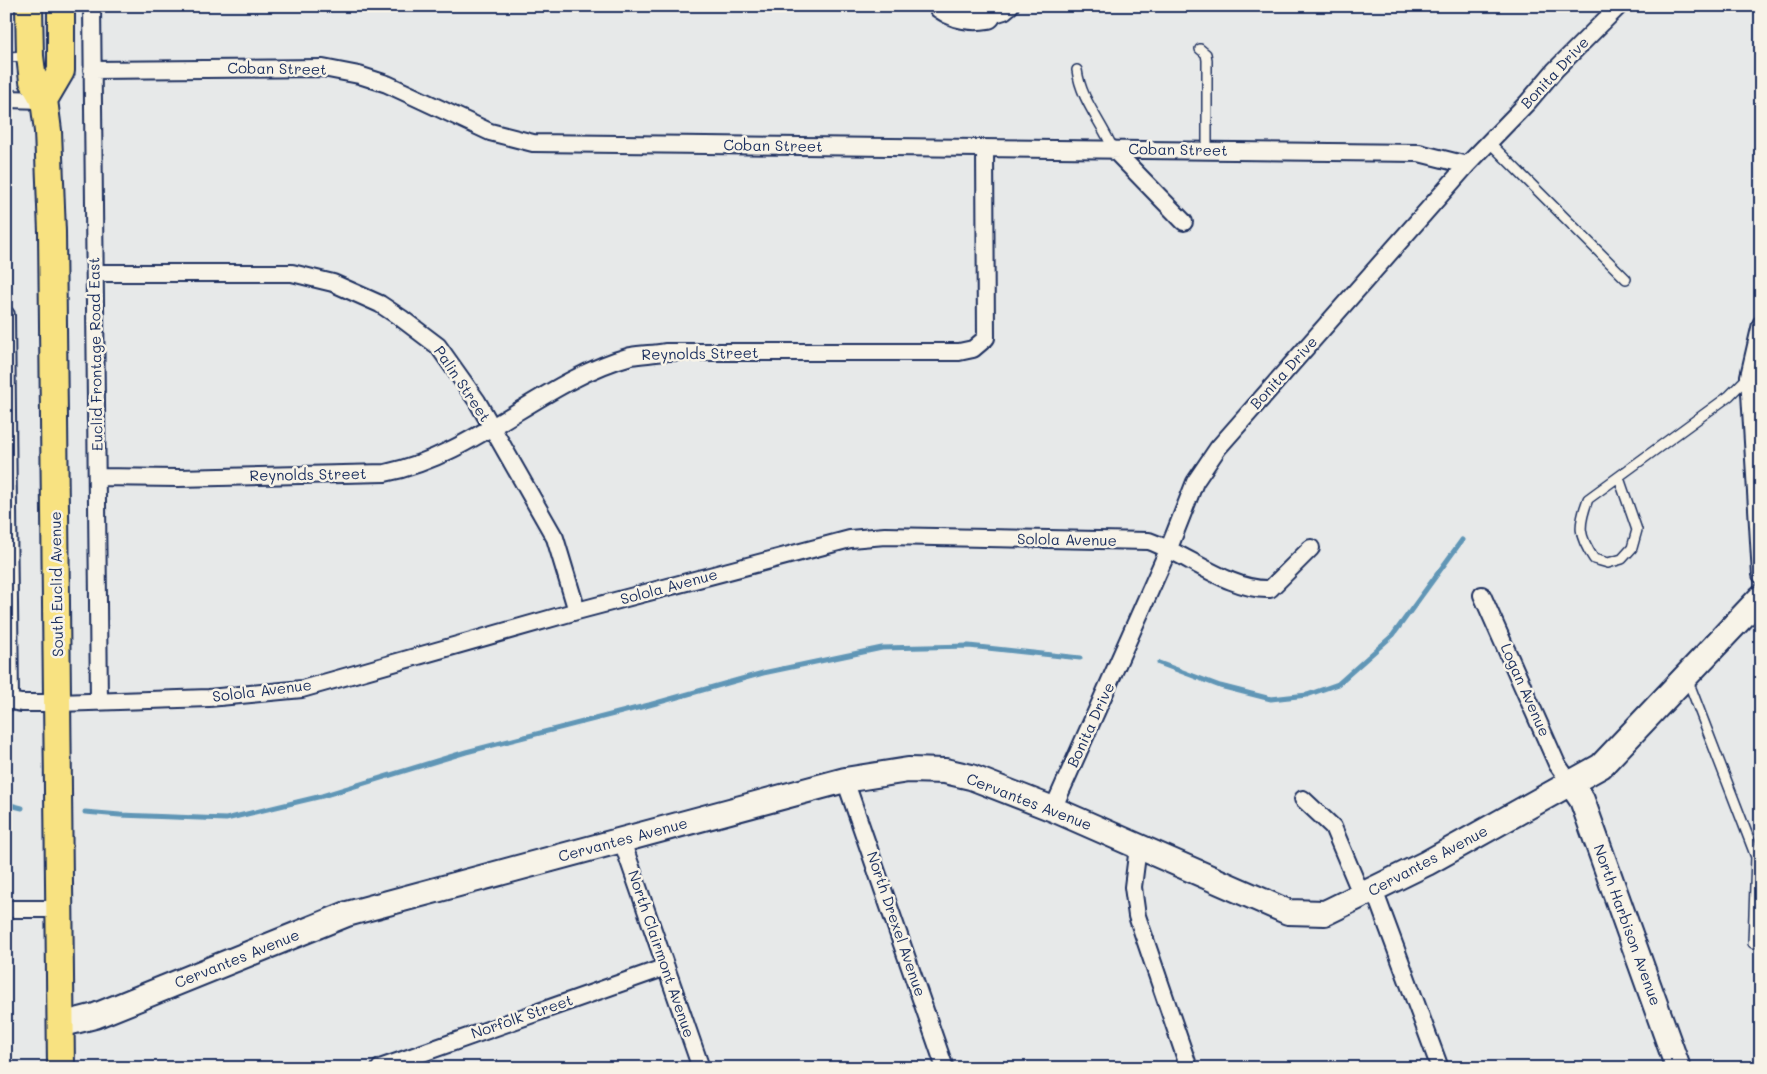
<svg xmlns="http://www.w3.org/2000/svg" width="1767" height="1074" font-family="Mali,sans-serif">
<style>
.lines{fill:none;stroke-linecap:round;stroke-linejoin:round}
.stream{stroke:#6196b6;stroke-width:5}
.lane-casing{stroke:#1b2f5e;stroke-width:12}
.street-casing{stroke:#1b2f5e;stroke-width:20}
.secondary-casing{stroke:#1b2f5e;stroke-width:28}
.primary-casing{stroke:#1b2f5e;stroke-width:30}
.lane{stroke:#f7f3e8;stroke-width:9}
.street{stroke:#f7f3e8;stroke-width:16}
.secondary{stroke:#f7f3e8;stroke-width:24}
.primary{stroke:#f8e281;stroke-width:26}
.labels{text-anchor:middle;stroke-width:5;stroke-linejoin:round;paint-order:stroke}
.street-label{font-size:15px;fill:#1b2f5e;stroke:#f7f3e8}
</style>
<rect width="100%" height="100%" fill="#e7e9e9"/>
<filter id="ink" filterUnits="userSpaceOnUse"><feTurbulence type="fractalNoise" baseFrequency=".02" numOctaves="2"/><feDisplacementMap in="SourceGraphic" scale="10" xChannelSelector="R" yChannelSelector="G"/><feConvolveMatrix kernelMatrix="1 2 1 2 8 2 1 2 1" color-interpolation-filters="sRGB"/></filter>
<g filter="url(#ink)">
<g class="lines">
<path class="stream" d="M1159,663L1220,686L1271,699L1307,695L1338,684L1393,635L1462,540
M6,804L22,808
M85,812L120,815L226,819L322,796L466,752L649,705L763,673L882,648L969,646L1080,658"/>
<g class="lane-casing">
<path id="lane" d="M1200,49L1206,54L1207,60V150
M6,57L28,56
M1077,70C1081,100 1101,121 1113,149
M1489,142L1626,279
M1619,478L1637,530L1632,548L1622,559L1608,563L1594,559C1578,535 1578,526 1588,499L1729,396L1749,376
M1687,678L1756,857L1753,943"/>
</g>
<g class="street-casing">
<path id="street" d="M92,6L99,702
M988,16L1004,11L1010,6
M92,70L323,68L359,75L387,84L490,132L533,143L1419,153L1467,165
M6,99L44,100
M1113,149L1184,222
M95,273H292L333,283L380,304L401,318L438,346L477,401L555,538L577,611
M6,315L10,700
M1761,324L1749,376L1761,575
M97,477L178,478L385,473C476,455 543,380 631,356C642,354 654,354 665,352H959L973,349L986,338L985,148
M1482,595L1557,764L1571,784
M6,700L21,703H59L209,698L302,689L577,611L850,539L885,536L1149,541C1187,554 1230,591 1270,589L1311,548
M845,780L945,1068
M1303,799L1333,827L1362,896
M1053,809L1169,548L1195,482L1218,448L1467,165L1528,102L1555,70L1619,6
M622,841L701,1068
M1138,847L1133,887L1137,916L1189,1068
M1374,890L1440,1068
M6,909H59
M380,1068L666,967"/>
</g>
<g class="secondary-casing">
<path id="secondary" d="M941,6C956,17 971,19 988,16
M1571,784L1582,800L1678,1068
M60,1025L95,1016L347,914L845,780L908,770L945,771L971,777L1053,809L1288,912L1325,913L1427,863L1601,766L1761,597"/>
</g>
<g class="primary-casing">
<path id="primary" d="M29,6L30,56L33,81L44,100L48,131L52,232L61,1068
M44,100L61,71V6"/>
</g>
<use href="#lane" class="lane"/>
<use href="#street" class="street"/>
<use href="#secondary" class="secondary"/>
<use href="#primary" class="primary"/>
</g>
</g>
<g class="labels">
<g class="street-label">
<text transform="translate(277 69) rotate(1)" y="5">Coban Street</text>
<text transform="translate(1555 73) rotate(-47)" y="5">Bonita Drive</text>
<text transform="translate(773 146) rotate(1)" y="5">Coban Street</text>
<text transform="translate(1178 150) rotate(1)" y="5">Coban Street</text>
<text transform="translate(96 354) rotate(-91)" y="5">Euclid Frontage Road East</text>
<text transform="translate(700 354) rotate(-1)" y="5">Reynolds Street</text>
<text transform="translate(1284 373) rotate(-48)" y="5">Bonita Drive</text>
<text transform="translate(462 384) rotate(56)" y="5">Palin Street</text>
<text transform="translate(308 475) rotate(-1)" y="5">Reynolds Street</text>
<text transform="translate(1067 540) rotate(1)" y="5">Solola Avenue</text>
<text transform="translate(57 584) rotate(-91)" y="5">South Euclid Avenue</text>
<text transform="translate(669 587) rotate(-15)" y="5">Solola Avenue</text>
<text transform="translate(1525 690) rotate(66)" y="5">Logan Avenue</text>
<text transform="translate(262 691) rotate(-7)" y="5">Solola Avenue</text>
<text transform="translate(1091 725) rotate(-65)" y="5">Bonita Drive</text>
<text transform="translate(1029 802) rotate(21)" y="5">Cervantes Avenue</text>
<text transform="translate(623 840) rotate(-15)" y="5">Cervantes Avenue</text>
<text transform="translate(1428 861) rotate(-28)" y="5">Cervantes Avenue</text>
<text transform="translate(896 924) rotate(71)" y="5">North Drexel Avenue</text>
<text transform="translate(1627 925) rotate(70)" y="5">North Harbison Avenue</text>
<text transform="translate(661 954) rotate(71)" y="5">North Clairmont Avenue</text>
<text transform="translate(237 959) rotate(-22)" y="5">Cervantes Avenue</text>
<text transform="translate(522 1017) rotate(-19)" y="5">Norfolk Street</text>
</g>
</g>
<rect width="1767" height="1074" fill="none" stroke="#f7f3e8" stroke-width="25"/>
<rect x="12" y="12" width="1742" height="1049" fill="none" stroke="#1b2f5e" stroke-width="2" filter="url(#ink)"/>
</svg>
